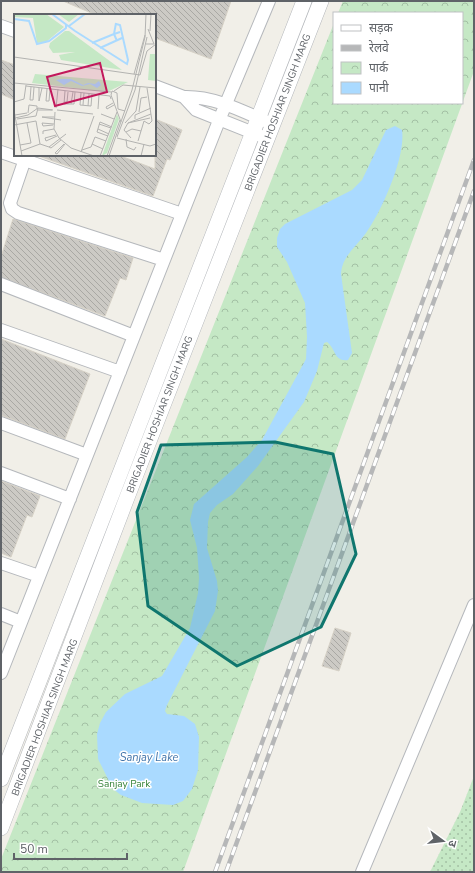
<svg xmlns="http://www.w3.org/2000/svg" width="475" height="873" font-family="'Nunito Sans','Noto Sans Devanagari',sans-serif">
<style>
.grass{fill:url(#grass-dots)}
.park{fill:url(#park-crowns)}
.water{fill:#aadaff}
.building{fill:url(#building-back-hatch);stroke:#d6d1c6}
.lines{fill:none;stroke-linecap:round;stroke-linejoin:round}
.minor-casing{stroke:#b5b8bc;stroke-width:14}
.tertiary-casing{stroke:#b5b8bc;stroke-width:16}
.minor{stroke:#fff;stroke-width:12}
.tertiary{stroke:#fff;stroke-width:15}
.rail-casing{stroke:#b6b7b8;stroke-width:4.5}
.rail{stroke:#fff;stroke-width:3;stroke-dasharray:9;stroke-linecap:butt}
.marked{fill:#0f766e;fill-opacity:0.2;stroke:#0f766e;stroke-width:3;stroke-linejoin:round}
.labels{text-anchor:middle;stroke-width:3;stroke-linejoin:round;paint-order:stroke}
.street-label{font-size:10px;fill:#5f6368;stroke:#fff}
.park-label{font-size:10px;fill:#348238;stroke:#fff}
.water-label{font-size:11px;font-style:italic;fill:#4174aa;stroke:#fff}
.inset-river{fill:none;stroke:#aadaff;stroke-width:2}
.inset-road{fill:none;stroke:#b3b3b1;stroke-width:1}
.view{fill:#c2185b;fill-opacity:0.15;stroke:#c2185b;stroke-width:2}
.inset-edge{fill:none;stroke:#5f6368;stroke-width:2}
</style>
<defs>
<pattern id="grass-dots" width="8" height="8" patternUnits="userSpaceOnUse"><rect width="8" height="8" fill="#c5e8c5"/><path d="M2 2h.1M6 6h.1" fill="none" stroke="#a3c0a4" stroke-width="1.8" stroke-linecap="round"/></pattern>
<pattern id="park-crowns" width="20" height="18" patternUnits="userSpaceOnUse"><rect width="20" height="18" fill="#c5e8c5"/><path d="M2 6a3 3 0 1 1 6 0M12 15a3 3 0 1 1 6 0" fill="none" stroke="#a3c0a4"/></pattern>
<pattern id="building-back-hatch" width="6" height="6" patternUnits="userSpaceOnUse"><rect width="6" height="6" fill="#cccac5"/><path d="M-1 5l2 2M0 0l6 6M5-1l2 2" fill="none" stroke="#a9a8a4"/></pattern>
</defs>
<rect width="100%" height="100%" fill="#f1efe8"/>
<path class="grass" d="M474,776V872H430L460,812Z"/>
<path class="park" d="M343,1H474V71L183,872H1V859L334,23V103H462V13H338Z"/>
<path class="water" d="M395,126L402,130C406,156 382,211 366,233C356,247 342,256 341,274L352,353L348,360C334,362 336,349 327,342L324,343L317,371L304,402L258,466L233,494L217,505L210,513L208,522L207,548L217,581L218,591L215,611L167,705L165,711L167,714L184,716L195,724L199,737L198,770L192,789L183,801L173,805L142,803L121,795L113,789L98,759L97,734L100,723L106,712L125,694L162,676L190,628L198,593L199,578L197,548L190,520L194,504L247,457L262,440L306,359L307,337L305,303L287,262L277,247V238L280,229L285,224L352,190L362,180L386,130Z"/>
<path class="building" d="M63,1H231L211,59L155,38V15H96Z
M1,60L15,65V100L1,94Z
M155,119L182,130L170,160L167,159L153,196L39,156L40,155H118L155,169Z
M13,219L133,258L126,280L120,278L105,316L1,277V257Z
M1,339L90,374L65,439L1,415Z
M1,481L40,496L32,517L27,515L11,557L1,553Z
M335,628L351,633L339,671L322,666Z"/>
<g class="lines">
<g class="minor-casing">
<path id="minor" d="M1,26L15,31
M155,86L184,97L196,110L261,136
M184,97C215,96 244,112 272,124
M1,152L182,214
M25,159L10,203L12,209L18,213L164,260
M1,284L134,336
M1,330L120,372
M1,423L87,455
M1,473L70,499
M1,563L39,576
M1,614L21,622
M1,673L220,118L269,1
M362,872L474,605"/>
</g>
<g class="tertiary-casing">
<path id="tertiary" d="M1,779L304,1
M1,828L128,495L321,1"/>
</g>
<use href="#minor" class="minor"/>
<use href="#tertiary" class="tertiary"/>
<g class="rail-casing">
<path id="rail" d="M215,872L474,160
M226,872L474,191"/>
</g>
<use href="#rail" class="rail"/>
</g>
<path class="marked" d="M275,442L333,454L356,554L321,627L237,666L148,606L137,512L161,445Z"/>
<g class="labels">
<g class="street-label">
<text transform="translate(277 112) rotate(-69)" y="4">BRIGADIER HOSHIAR SINGH MARG</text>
<text transform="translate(159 414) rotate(-69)" y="4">BRIGADIER HOSHIAR SINGH MARG</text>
<text transform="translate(44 717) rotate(-69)" y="4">BRIGADIER HOSHIAR SINGH MARG</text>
</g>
<g class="park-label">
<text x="124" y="787">Sanjay Park</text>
</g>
<g class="water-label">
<text x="149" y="761">Sanjay Lake</text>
</g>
</g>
<g transform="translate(14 14)">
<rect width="142" height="142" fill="#f1efe8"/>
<path d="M0,0H32L50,13L32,28L23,29L19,4L0,3ZM44,0H65L55,8ZM51,17H55L108,56L47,46L45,41L61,38L39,39L35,33L36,29Z" fill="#c5e8c5"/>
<path d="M136,40H142V67L134,66ZM21,60L114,68L93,78L18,69ZM103,100L105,105L93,139L88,142Z" fill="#c5e8c5"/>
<path d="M47,65H57L69,71L74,69L81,70L85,67L87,71L83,74L76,70L68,72L57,67L50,71L42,66Z" fill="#aadaff"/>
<path class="inset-river" d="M38,0L61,17M0,5L15,7L23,30L35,27L52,14V10M55,12L71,0M61,17L113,50L114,46L106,11L102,10M103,27L100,20L106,18M78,29L100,20L102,9M86,34L108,24"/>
<path class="inset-road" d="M136,17L137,0M132,30H140L134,15M0,43L126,61L133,37L142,30M120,60L131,21M0,69L97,78M12,72L96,82L97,85M25,74V87L28,74M33,75L32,87H35M51,77L50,90H60L61,78M100,77L109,71L142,74M67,79L66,91L77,92L78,80M16,86H19L20,73M16,86L17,73M35,87L36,75M0,88L10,85L12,71M50,88H53L54,78M99,89L92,93L93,95L100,91M57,90L59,78M69,91L70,79M74,92L75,80M42,94L44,75M84,95L85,81M0,96L8,142M24,96H38M43,96L79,100M41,98L40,115L45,124L57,134L80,142M125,98L127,84L133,83M14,99L15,91L23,92V95M87,100L100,105M1,101L13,99M40,103H28L47,106M1,104L14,101L24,94L39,96M136,104L114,109L137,100M3,105L22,102L24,94M121,105V101L137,94M130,107L135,110L138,107L133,74M107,108L97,81L98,77L103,79L104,95L111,97M111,109L122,97L126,73M114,109L110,116L117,124M85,110L97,114M0,111L22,107L26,130M39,111L29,112L28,109L40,110M84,115L95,120M112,118L118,115L127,117M29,120V117L40,115M42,121L31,124L32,127L43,122M94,122L83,118L86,108L98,113M103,123L121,76L133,23M103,124L136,132L142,130M112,125L113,133L120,136L122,133M47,126L37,134L35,133L52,120M124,127L130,107M50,130L41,139L43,140L51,130M78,130L89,135M6,131L17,129L13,109M68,136L77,133L81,123L92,127M7,137L26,130L35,133M67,138L80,102M86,142L103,98M93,142L106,106M95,142L118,76L131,23L132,0M127,142L130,130"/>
<path class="view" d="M86,49L93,78L41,92L33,63Z"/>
<rect width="142" height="142" class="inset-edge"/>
</g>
<rect width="475" height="873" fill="none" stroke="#5f6368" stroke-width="4"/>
<rect x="333" y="12" width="130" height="92" fill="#ffffff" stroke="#bfc1c3"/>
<rect x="341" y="25" width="20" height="6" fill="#ffffff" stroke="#bfc1c3"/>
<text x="369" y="32" font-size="12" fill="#5f6368">सड़क</text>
<rect x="341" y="45" width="20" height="6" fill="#b6b7b8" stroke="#bfc1c3"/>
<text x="369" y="52" font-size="12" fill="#5f6368">रेलवे</text>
<rect x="341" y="62" width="20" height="12" fill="url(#park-crowns)" stroke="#bfc1c3"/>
<text x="369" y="72" font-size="12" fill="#5f6368">पार्क</text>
<rect x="341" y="82" width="20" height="12" fill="#aadaff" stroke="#bfc1c3"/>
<text x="369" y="92" font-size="12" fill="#5f6368">पानी</text>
<g transform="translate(443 841) rotate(105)" stroke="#ffffff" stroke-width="3" paint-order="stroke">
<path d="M0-3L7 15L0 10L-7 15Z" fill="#5f6368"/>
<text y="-6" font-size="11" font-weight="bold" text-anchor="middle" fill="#5f6368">उ</text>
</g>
<path d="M14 853v6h113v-6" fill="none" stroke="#5f6368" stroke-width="2"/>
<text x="20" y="853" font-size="12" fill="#5f6368" stroke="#ffffff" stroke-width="3" paint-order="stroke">50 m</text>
</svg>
